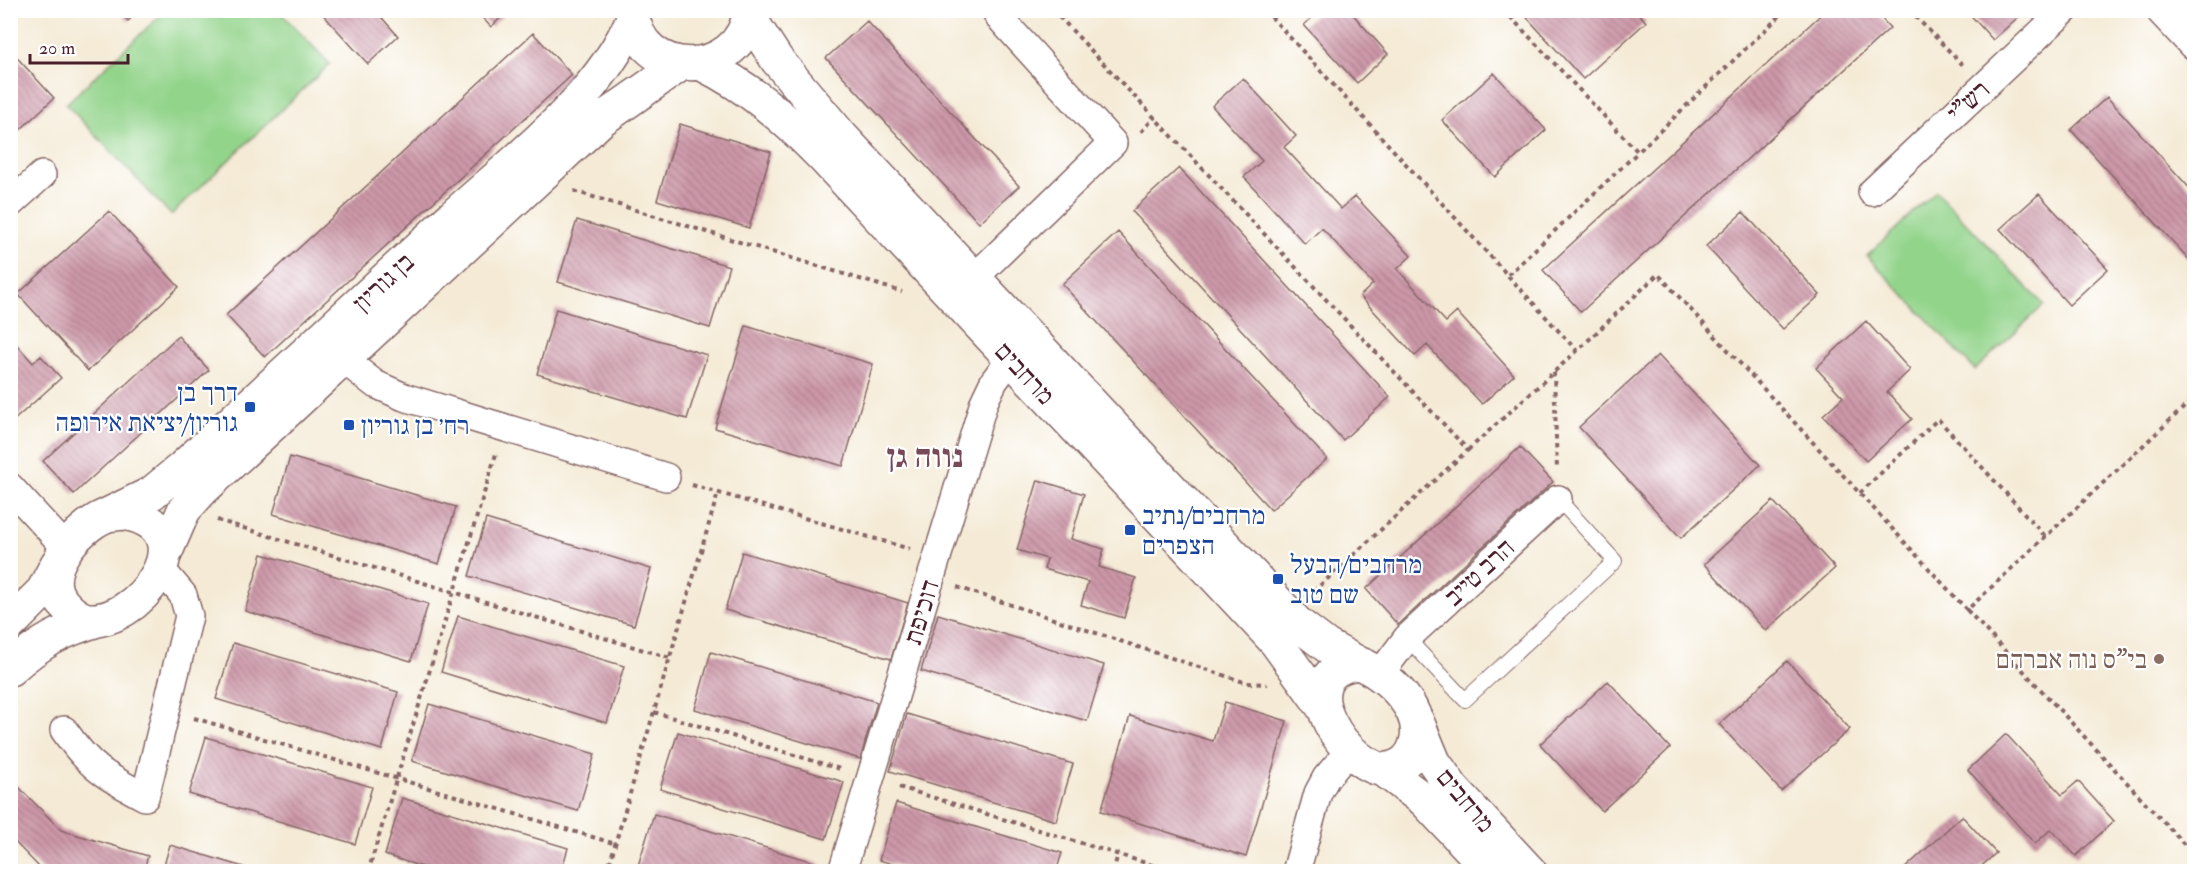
<svg xmlns="http://www.w3.org/2000/svg" width="2205" height="882" font-family="'IM FELL Double Pica','Frank Ruhl Libre',serif">
<style>
.pitch{fill:#93d48b;stroke:#6e7a5b;stroke-width:1.5}
.building{fill:url(#building-back-hatch)}
.lines{fill:none;stroke-linecap:round;stroke-linejoin:round}
.service-casing{stroke:#866666;stroke-width:16}
.minor-casing{stroke:#866666;stroke-width:30}
.tertiary-casing{stroke:#866666;stroke-width:36}
.secondary-casing{stroke:#866666;stroke-width:36}
.path{stroke:#866666;stroke-width:4;stroke-dasharray:4.5 4.5;stroke-linecap:butt}
.service{stroke:#fff;stroke-width:14}
.minor{stroke:#fff;stroke-width:27}
.tertiary{stroke:#fff;stroke-width:33}
.secondary{stroke:#fff;stroke-width:33}
.transit-dot{fill:#1a4fb4;stroke:#fff;stroke-width:2}
.education-dot{fill:#8d6e63;stroke:#fff;stroke-width:2}
.labels{text-anchor:middle;stroke-width:4.5;stroke-linejoin:round;paint-order:stroke}
.street-label{font-size:26px;fill:#4a1f2b;stroke:#fff}
.transit-label{font-size:26px;fill:#164399;stroke:#fff;text-anchor:start}
.education-label{font-size:26px;fill:#785e54;stroke:#fff;text-anchor:end}
.district-label{font-size:32px;font-weight:bold;fill:#784957;stroke:#fff}
</style>
<defs>
<pattern id="building-back-hatch" width="6" height="6" patternUnits="userSpaceOnUse" patternTransform="scale(1.5)"><rect width="6" height="6" fill="#cd98a9"/><path d="M-1 5l2 2M0 0l6 6M5-1l2 2" fill="none" stroke="#a87b8a"/></pattern>
</defs>
<rect width="100%" height="100%" fill="#fff"/>
<filter id="ink" filterUnits="userSpaceOnUse"><feTurbulence type="fractalNoise" baseFrequency=".0167" numOctaves="2"/><feDisplacementMap in="SourceGraphic" scale="12" xChannelSelector="R" yChannelSelector="G"/><feConvolveMatrix kernelMatrix="1 2 1 2 8 2 1 2 1" color-interpolation-filters="sRGB"/></filter>
<filter id="wash" filterUnits="userSpaceOnUse"><feTurbulence type="fractalNoise" baseFrequency=".008" numOctaves="4" result="noise"/><feDisplacementMap in="SourceGraphic" scale="24" xChannelSelector="R" yChannelSelector="G"/><feGaussianBlur stdDeviation="1.35" result="paint"/><feColorMatrix in="noise" values="0 0 0 0 0 0 0 0 0 0 0 0 0 0 0 0 0 1.4 0 .05"/><feComposite in="paint" operator="in"/></filter>
<g filter="url(#wash)">
<rect width="100%" height="100%" fill="#f4ead5"/>
<path class="pitch" d="M165,11H279L330,64L171,215L66,104Z
M1936,191L2044,305L1975,370L1867,256Z"/>
<g id="blocks">
<path class="building" d="M118,10H140L128,21Z
M319,10H375L398,36L368,64Z
M475,10H509L491,27Z
M1314,10H1349L1388,54L1357,83L1304,25L1317,13Z
M1520,10H1636L1646,22L1583,79Z
M1826,10H1874L1890,28L1581,312L1543,270Z
M1966,10H2026L1993,40Z
M867,21L1019,186L979,223L826,58Z
M533,33L572,75L265,357L226,315Z
M10,50L54,98L20,130L10,119Z
M1494,73L1546,130L1495,177L1442,120Z
M1243,78L1296,136L1284,147L1341,209L1355,196L1411,256L1397,269L1446,322L1457,312L1514,375L1482,404L1427,345L1415,356L1360,296L1373,284L1322,228L1305,244L1244,177L1262,161L1212,106Z
M2107,97L2194,193V265L2071,130Z
M680,124L771,152L749,228L657,200Z
M1179,168L1390,397L1343,440L1132,211Z
M2039,194L2108,269L2069,305L2000,229Z
M109,211L179,287L88,371L18,294Z
M1743,212L1820,295L1783,329L1706,246Z
M577,220L729,266L710,328L558,282Z
M1118,232L1327,459L1271,510L1062,284Z
M556,309L707,355L687,419L537,374Z
M1866,321L1910,370L1887,392L1912,419L1866,461L1823,415L1843,397L1816,368Z
M746,326L873,364L843,466L715,428Z
M178,336L209,370L74,494L43,461Z
M10,337L33,363L41,356L61,378L13,421L10,418Z
M1658,355L1760,465L1681,538L1579,427Z
M1520,447L1553,482L1398,625L1366,589Z
M290,457L456,507L439,564L273,514Z
M1038,480L1084,494L1071,539L1104,549L1099,567L1136,578L1124,618L1081,605L1088,582L1044,569L1047,559L1017,550Z
M1773,501L1835,568L1766,631L1704,564Z
M486,519L651,569L634,625L469,576Z
M742,552L908,603L891,659L725,610Z
M262,554L428,604L411,661L245,611Z
M938,614L1104,665L1087,721L921,671Z
M458,616L624,666L607,723L441,672Z
M233,643L398,692L382,750L216,699Z
M711,652L877,702L860,759L695,709Z
M1787,661L1850,729L1781,791L1719,724Z
M1608,681L1670,748L1602,811L1540,744Z
M1225,702L1287,721L1246,857L1101,811L1130,716L1213,741Z
M429,704L595,754L578,811L412,761Z
M907,714L1073,764L1056,821L890,771Z
M678,732L844,782L826,839L660,789Z
M2006,734L2062,795L2078,781L2114,821L2076,856L2051,829L2035,844L1968,770Z
M206,737L372,787L355,844L189,794Z
M10,778L61,830L148,856L143,872L43,871L10,837Z
M402,798L568,848L561,872H438L385,855Z
M896,803L1062,853L1056,872H919L879,860Z
M654,814L820,864L818,872H636Z
M1962,816L1996,853L1975,872H1901Z
M170,845L257,871V872H162Z"/>
</g>
</g>
<g filter="url(#ink)">
<use href="#blocks" fill-opacity="0" stroke="#866666" stroke-width="1.5"/>
<g class="lines">
<g class="service-casing">
<path id="service" d="M1407,638L1465,700L1615,561L1558,499"/>
</g>
<g class="minor-casing">
<path id="minor" d="M1872,192L2065,10
M10,204L42,175
M974,278L1113,143L998,16
M343,359L375,384L404,397L666,477
M10,487L67,549
M1380,674L1407,638L1558,499
M64,730C90,768 105,776 145,797L189,616L183,595L161,569
M842,872L984,402L994,381L1011,358
M1296,872L1318,793L1326,778L1350,750"/>
</g>
<g class="tertiary-casing">
<path id="tertiary" d="M632,10C637,81 741,82 750,10
M749,17L777,60L842,137L1298,624L1327,646L1358,663
M702,64C749,87 786,119 822,156L1276,642L1323,707
M123,513C213,528 135,631 84,619C76,616 68,609 63,603C36,574 78,527 105,516C110,514 117,514 123,513Z
M105,516L152,493L182,468C271,385 361,302 451,218C514,161 600,97 633,18
M164,556L184,510L201,491L601,120L681,64
M10,624L43,591L57,564
M1358,663C1387,673 1428,712 1415,746C1411,759 1402,766 1389,769C1352,776 1279,674 1358,663Z
M10,669C40,642 63,630 101,619
M1417,721L1434,762L1453,789L1530,872
M1384,770L1424,800L1492,872"/>
</g>
<g class="secondary-casing">
<path id="secondary" d="M2163,10L2194,43"/>
</g>
<path class="path" d="M1053,10L1468,450L1313,592
M1265,10L1577,351L1658,274L1967,610L2194,398
M1504,10L1638,152L1786,10
M1909,10L1964,66
M1141,132L1155,117
M574,191L902,292
M1508,275L1638,152
M1554,372L1557,471
M1468,450L1577,351
M692,485L910,549
M1860,493L1938,419L2046,537
M217,520L670,658
M957,587L1247,683L1267,684
M1967,610L2194,855
M654,712L843,770
M194,718L616,844
M899,787L1175,872
M368,872L496,454
M607,872L718,493
M1113,872L1118,854"/>
<use href="#service" class="service"/>
<use href="#minor" class="minor"/>
<use href="#tertiary" class="tertiary"/>
<use href="#secondary" class="secondary"/>
</g>
</g>
<g class="transit-dot">
<rect x="244" y="401" width="12" height="12" rx="3"/>
<rect x="343" y="419" width="12" height="12" rx="3"/>
<rect x="1124" y="524" width="12" height="12" rx="3"/>
<rect x="1272" y="573" width="12" height="12" rx="3"/>
</g>
<circle class="education-dot" cx="2159" cy="659" r="6"/>
<g class="labels">
<g class="street-label">
<text transform="translate(1968 101) rotate(-43)" y="9">רש"י</text>
<text transform="translate(383 282) rotate(-43)" y="9">בן גוריון</text>
<text transform="translate(1025 373) rotate(47)" y="9">מרחבים</text>
<text transform="translate(1479 572) rotate(-43)" y="9">הרב טייב</text>
<text transform="translate(921 612) rotate(-73)" y="9">דוכיפת</text>
<text transform="translate(1466 800) rotate(50)" y="9">מרחבים</text>
</g>
<g class="transit-label">
<text x="238" y="401" text-anchor="end">דרך בן<tspan x="238" dy="30">גוריון/יציאת אירופה</tspan></text>
<text x="361" y="434">רח׳ בן גוריון</text>
<text x="1142" y="524">מרחבים/נתיב<tspan x="1142" dy="30">הצפרים</tspan></text>
<text x="1290" y="573">מרחבים/הבעל<tspan x="1290" dy="30">שם טוב</tspan></text>
</g>
<g class="education-label">
<text x="2147" y="668">בי"ס נוה אברהם</text>
</g>
<g class="district-label">
<text x="925" y="467">נווה גן</text>
</g>
</g>
<rect width="2205" height="882" fill="none" stroke="#fff" stroke-width="36"/>
<path d="M30 54v9h98v-9" fill="none" stroke="#4a1f2b" stroke-width="3"/>
<text x="39" y="54" font-size="18" fill="#4a1f2b" stroke="#ffffff" stroke-width="4.5" paint-order="stroke">20 m</text>
</svg>
